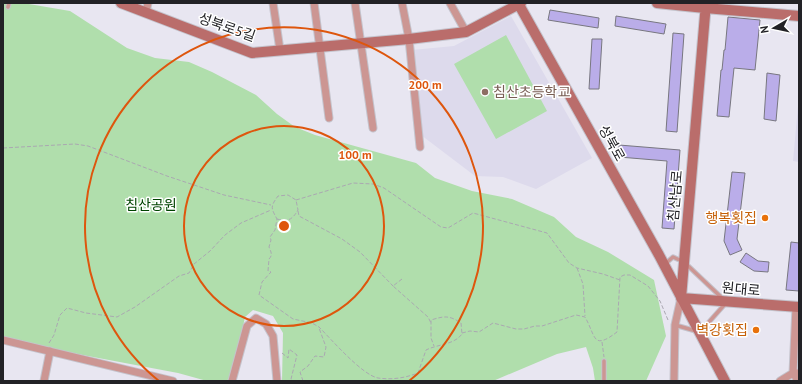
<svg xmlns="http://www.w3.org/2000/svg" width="802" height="384" font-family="'PT Sans','Noto Sans KR',sans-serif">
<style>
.built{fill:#dddaec}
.green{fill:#b0deac}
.building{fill:#baade9;stroke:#787780}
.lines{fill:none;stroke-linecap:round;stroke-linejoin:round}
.lane-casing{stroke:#c4c3cc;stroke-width:5.5}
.street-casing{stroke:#c4c3cc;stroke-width:9}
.secondary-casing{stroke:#c4c3cc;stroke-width:12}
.path{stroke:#aaa8b1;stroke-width:1;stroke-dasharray:4 2;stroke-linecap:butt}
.lane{stroke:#cc9693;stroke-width:3.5}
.street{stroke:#cc9693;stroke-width:7}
.secondary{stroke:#ba6d6b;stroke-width:10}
.ring{fill:none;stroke:#de560d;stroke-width:2}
.education-dot{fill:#8d6e63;stroke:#fff;stroke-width:1.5}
.food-dot{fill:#e8710a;stroke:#fff;stroke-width:1.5}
.labels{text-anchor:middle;stroke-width:3;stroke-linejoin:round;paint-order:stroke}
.street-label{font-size:14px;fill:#222226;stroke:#fff}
.education-label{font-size:14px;fill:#785e54;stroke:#fff;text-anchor:start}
.park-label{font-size:14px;fill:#040;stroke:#fff}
.food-label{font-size:14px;fill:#c56008;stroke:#fff;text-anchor:end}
.centre{fill:#de560d;stroke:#fff;stroke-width:2}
.ring-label{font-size:12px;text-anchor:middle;font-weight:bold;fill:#de560d;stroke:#fff;stroke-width:3;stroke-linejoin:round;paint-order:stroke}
</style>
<rect width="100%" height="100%" fill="#e8e6f1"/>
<path class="built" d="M511,16L592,158L536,189L503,177L475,176L421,135L412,50L454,46Z
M799,95V162L793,161Z"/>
<path class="green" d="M3,3H23L70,11L127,48L155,58L189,62L212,72L256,95L277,114L295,127L315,135L416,163L435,178L472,191L512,199L554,217L576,237L608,252L654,280L666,336L646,381H595L593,368L586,347L557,354L493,381H282L283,333L273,316L253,310L245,317L232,378L225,381H207L178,373L3,340Z
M506,35L547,111L496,139L454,64Z"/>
<path class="building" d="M550,10L599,18L598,28L548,20Z
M616,16L666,24L664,34L615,26Z
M728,17L760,20L755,70L734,68L729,117L717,116L721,70H722L724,50H725Z
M673,33L684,34L677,132L666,131Z
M592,39H602L599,89H589Z
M767,73L780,75L776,121L764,119Z
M619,145L680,150L674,229L662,228L667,161L619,157Z
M732,172L745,173L737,239L742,250L730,255L724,241Z
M791,242L799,243V291L786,290Z
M746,253L758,261L769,262L768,272L754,271L740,262Z"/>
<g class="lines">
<g class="lane-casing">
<path id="lane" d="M8,7L9,3
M665,264L673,257L684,262L722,298
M675,325L696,331
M701,331L725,304
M604,381V361"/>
</g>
<g class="street-casing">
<path id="street" d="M273,3L280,50
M314,3L329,118
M355,3L373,128
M402,3L409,39L420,147
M450,3L466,32
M146,12L148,3
M796,307L793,373L798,381
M3,340L173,381
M44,381L50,351
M232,381L247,326L256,318L266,324L273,336L277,381
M674,381L675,325L681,298
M780,381L793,373H797"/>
</g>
<g class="secondary-casing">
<path id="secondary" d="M121,3L252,53L409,39L466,32L521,3
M518,3L659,255L725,381
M657,3L705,8L799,16
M681,298L706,3
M681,298L799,307"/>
</g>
<path class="path" d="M3,148L75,144L88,146L167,176L224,195L271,205
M296,200L353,183L373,184L384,188L441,227L448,228L473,213L547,233L569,263L577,268L603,274L620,280
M298,211L299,216L342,239L360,252L393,286
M277,219C288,222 292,220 298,210L296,200L288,195L278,196C270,207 271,208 277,219L275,230L270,237L271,240L269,247C271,252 273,255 269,259L268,271L271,272L262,282L259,295L293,319L312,323L319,327C331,339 362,375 378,378C392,380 405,378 418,373L426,350C438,344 454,345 462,334L461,323C449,315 444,316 431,320V338L434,346
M577,268L583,284L585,316
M402,279L393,286L428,317L431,323
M462,333L470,331L479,332L493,323L516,329H524L535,326H542L576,315L585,317C596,336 592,351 617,332L620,277L624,275H630L648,286L660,301L668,320
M602,342L604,357
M49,343L54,335L60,315L67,308L86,313L117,317L135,307L179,276L189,273L194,264L210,251L225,235L241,223L271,210
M282,353L288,358L289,349L297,355L291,379L292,381
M303,381L300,372L308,366L315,356L324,357L326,347L319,328"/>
<use href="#lane" class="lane"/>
<use href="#street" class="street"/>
<use href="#secondary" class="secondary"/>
</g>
<g class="ring">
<circle cx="284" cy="226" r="100"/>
<path d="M159 381A199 199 0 1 1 409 381"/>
</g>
<circle class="education-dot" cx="485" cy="92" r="4"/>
<g class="food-dot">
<circle cx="765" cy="218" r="4"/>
<circle cx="756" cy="330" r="4"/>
</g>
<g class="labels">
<g class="street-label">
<text transform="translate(227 27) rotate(19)" y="5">성북로5길</text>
<text transform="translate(612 143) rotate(61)" y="5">성북로</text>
<text transform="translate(675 196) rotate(-85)" y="5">침산남로</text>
<text transform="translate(741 289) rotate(5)" y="5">원대로</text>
</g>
<g class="education-label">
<text x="493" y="97">침산초등학교</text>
</g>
<g class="park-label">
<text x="151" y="210">침산공원</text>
</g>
<g class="food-label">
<text x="757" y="223">행복횟집</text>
<text x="748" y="335">벽강횟집</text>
</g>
</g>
<circle cx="284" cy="226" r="6" class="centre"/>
<g class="ring-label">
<text x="425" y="89">200 m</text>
<text x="355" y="159">100 m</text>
</g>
<rect width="802" height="384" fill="none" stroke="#222226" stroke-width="8"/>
<g transform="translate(774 28) rotate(261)" stroke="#ffffff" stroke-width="3" paint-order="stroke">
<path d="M0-3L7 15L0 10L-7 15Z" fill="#222226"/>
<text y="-6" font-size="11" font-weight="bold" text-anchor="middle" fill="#222226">N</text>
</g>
</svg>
